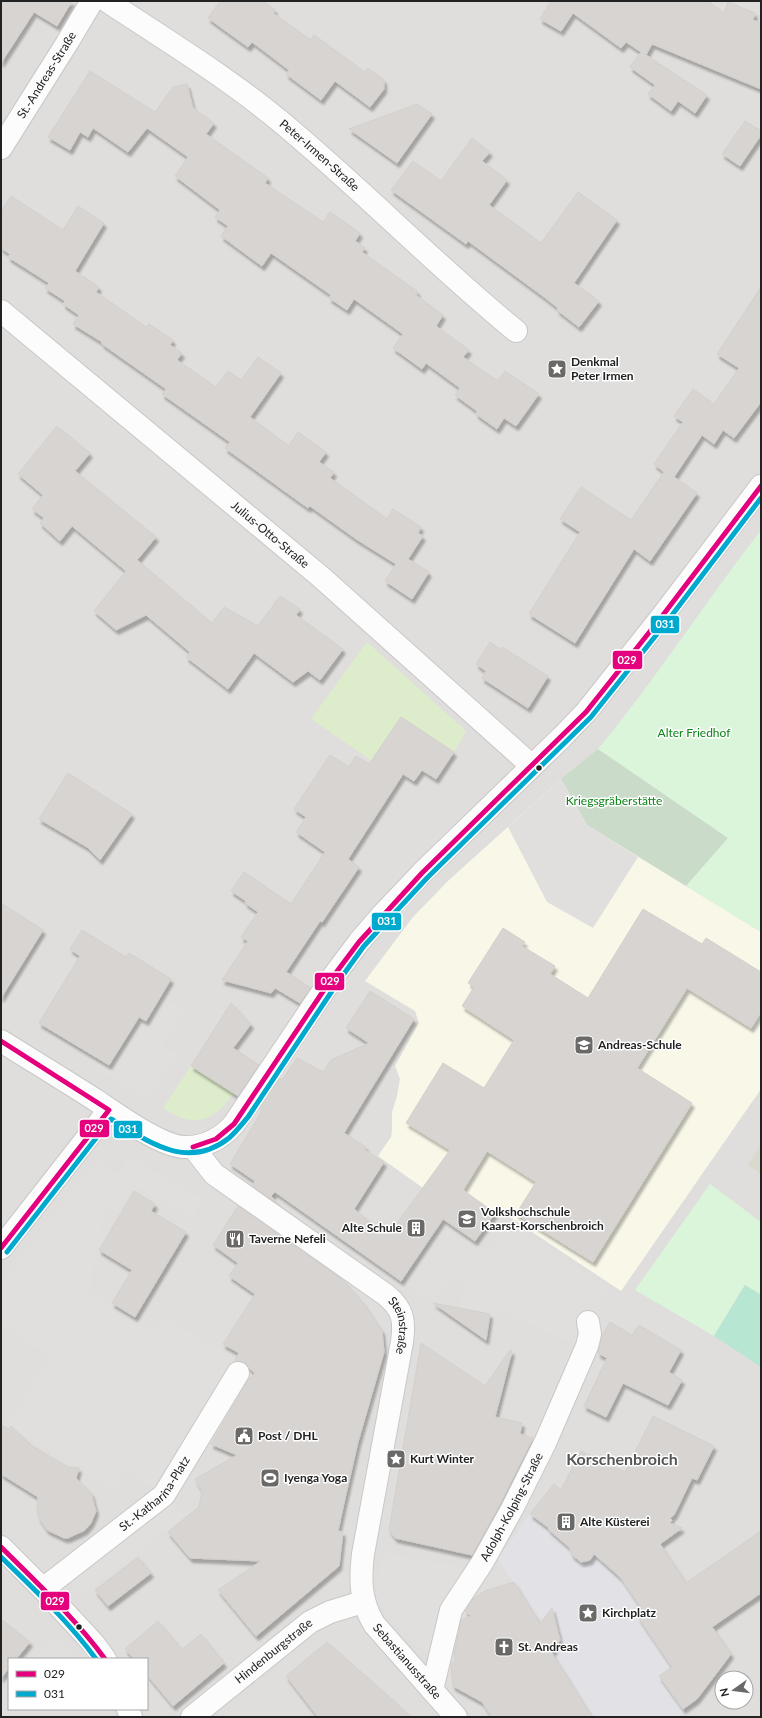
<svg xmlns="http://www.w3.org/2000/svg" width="762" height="1718" font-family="Lato,sans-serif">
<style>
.residential{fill:#dfdedc;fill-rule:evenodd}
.education{fill:#f8f7e8}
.construction{fill:#d9d9cd}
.grass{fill:#ddeccb}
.cemetery{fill:#cadbca}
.park{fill:#daf5da}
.pitch{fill:#b7e6d2}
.parking{fill:#e0dfde}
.plaza{fill:#e2e1e5}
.building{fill:#d7d4d2;stroke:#d3d0cc;filter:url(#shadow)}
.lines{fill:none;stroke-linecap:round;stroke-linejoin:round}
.street-casing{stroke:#c9c8c7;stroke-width:24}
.street{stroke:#fdfcfc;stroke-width:22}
.bus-1-casing{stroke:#fff;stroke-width:8}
.bus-2-casing{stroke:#fff;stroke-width:8}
.bus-1{stroke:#e5007d;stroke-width:5}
.bus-2{stroke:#00a9ce;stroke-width:5}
.bus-dot{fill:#222;stroke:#fff;stroke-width:1.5}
.labels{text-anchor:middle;stroke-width:3;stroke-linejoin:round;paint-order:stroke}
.street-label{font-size:12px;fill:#222;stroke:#fff}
.poi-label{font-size:12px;font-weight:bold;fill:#222;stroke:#fff;text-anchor:start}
.park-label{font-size:12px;fill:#0c8416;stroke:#fff}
.district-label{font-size:16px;font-weight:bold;fill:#555;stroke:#fff}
.line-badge{stroke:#fff;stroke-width:1.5}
.badge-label{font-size:11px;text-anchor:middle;font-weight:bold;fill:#fff}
</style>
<defs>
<filter id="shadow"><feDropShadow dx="2.5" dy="4.5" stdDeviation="1" flood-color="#0004"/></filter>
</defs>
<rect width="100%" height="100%" fill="#f0eeeb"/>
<path class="residential" d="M1,1H761V1717H1ZM9,1659H147V1709H9ZM722,1678H746V1702H722Z"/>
<path class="education" d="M561,779L587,825L761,932V1089L621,1291L508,1216L495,1213L435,1171L423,1188L378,1156L391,1137L392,1131V1112L397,1096L400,1079L395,1066L419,1023L415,1011L365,981L413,917L449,880Z"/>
<path class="construction" d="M761,1144V1174L748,1165Z"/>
<path class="grass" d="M367,642L466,731L454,752L401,717L372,761L311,719Z
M191,1066L234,1093C213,1122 195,1129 163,1108Z"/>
<path class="cemetery" d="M598,749L728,838L686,886L587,825L561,779Z"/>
<path class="park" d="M761,530V932L686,886L728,838L598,749C656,679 705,602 761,530Z
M710,1184L761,1222V1295L745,1285L714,1336L635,1290Z"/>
<path class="pitch" d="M745,1285L761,1295V1367L714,1336Z"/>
<path class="parking" d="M561,779L587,825L638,857L593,928L547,902L508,827Z
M161,997L185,1011L162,1045L177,1055L147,1101L96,1068L101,1060L109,1065L138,1017L146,1021Z
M129,1156L203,1200L192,1218L134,1185L117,1211L110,1208L99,1228L105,1233L96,1248L90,1289L48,1355L1,1325V1287L19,1259L61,1203L94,1165L99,1161L118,1174Z
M443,1219L488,1253L509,1219L607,1288L575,1345L501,1311L500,1316L460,1308L463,1284L450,1280L430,1300L402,1279Z
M92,1291L155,1329L164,1316L238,1362L158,1491L126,1471L113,1490L7,1424Z
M173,1501L185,1516L81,1596L70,1581Z
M383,1552L471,1569L443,1605L428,1654L375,1600Z
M56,1633L79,1659H33Z
M9,1687V1709H69L60,1717H1V1696Z"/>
<path class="plaza" d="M532,1511L533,1516L549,1528L548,1530L572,1546V1555L581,1562L586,1561L594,1554L618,1574L644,1612L638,1617L665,1656L682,1660L659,1676L683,1709L684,1717H591L545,1651L553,1652L555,1648L551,1646L547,1615L544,1619L533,1616L523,1598L498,1559Z"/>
<path class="building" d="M1,1H72L57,26L34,12L1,63Z
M220,1H263L275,10L273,13L311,40L314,35L365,72L368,68L384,80V89L370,107L335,81L321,100L286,74L289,70L252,42L248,47L208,18Z
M551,1H708L724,13L728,2L755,13L753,20L761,23V89L652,44L646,55L707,95L695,113L678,101L671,111L648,94L655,85L630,67L641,52L626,42L621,48L573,13L561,31L540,19Z
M90,71L155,112L173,87L187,84L193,108L214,123L206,134L268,178L265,183L323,222L330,212L360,233L355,241L365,248L362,252L418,292L416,295L443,315L436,326L469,350L463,357L498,381L505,371L539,394L516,426L504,418L497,429L476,414L477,411L455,395L460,388L426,363L422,369L393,348L403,334L354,299L347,310L329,298L331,295L271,253L262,266L221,236L228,226L215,217L220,210L175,176L188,157L147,128L128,152L93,128L88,137L80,132L70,150L48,137Z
M417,104L432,114L397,163L349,129Z
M745,121L761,131V135L740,166L722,154Z
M472,138L490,152L482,161L507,180L489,205L541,243L578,192L617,220L574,283L599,301L579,327L557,310L558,308L544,297L468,241L466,244L391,190L413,161L441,181Z
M11,196L63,230L78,206L104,223L75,271L99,287L96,292L146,327L149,324L173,340L170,345L182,353L177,360L216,387L228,371L241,380L258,357L281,373L250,417L289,446L298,432L326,452L319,462L334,472L330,478L387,519L393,509L421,527L418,533L423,536L408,559L429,572L412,599L385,581L396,564L356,539L310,506L308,508L225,448L230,442L162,394L166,389L102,344V342L73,324L79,315L63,304L65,301L45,288L49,283L8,257L10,254L1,248V211Z
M761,287V402L734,438L723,430L714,444L702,435L674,477L697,493L650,561L634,549L575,643L529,614L580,532L560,519L581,487L631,520L664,472L654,464L683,422L674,416L693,389L714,404L739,368L717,354Z
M57,426L90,453L75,471L156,537L137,560L212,623L224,607L258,626L280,596L300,609L296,615L343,649L320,680L308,671L293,682L254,653L228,689L186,657L190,652L146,615L116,630L94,611L126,571L72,526L60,541L40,523L44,518L32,509L43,495L18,474Z
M490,642L500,649L502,647L548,676L528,708L482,678L486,671L476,664Z
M401,717L454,752L436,779L422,770L414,781L403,774L348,859L359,867L322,922L320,921L286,972L311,988L300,1003L275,988L271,993L222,980L248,941L241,937L258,912L245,903L246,901L231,891L244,872L291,904L325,852L296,832L306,817L294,809L330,755L349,767L356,756L369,764Z
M68,773L132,814L100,860L87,847L39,819Z
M1,903L43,930L1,998Z
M643,909L702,944L706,938L761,972V1012L751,1028L687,988L637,1068L692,1103L593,1262L516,1214L536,1182L487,1151L463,1190L495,1213L475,1241L443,1219L401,1281L275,1192L271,1196L278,1204L252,1186L255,1181L230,1164L262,1111L259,1109L280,1078L282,1080L297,1058L323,1072L331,1060L369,1043L346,1028L370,991L414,1019L344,1133L366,1147L365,1150L384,1162L354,1209L388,1236L450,1150L406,1123L443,1063L484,1088L514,1040L462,1006L474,987L468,983L503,928L525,942L522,946L555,966L550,974L588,998Z
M82,930L126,957L129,953L171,979L146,1021L139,1017L109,1065L39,1023L80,956L70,949Z
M231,1003L251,1024L233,1048L259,1065L238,1096L191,1066Z
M134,1191L155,1204L151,1211L186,1232L135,1317L112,1303L132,1270L99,1250Z
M238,1206L344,1281L362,1302L382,1331L384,1352L358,1442L344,1503L338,1531L343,1532L339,1566L256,1636L218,1590L261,1561L190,1558L168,1532L199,1507L202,1491L195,1479L237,1455L211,1444L249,1379L255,1373L250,1369L245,1363L235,1360L239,1353L223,1344L255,1294L229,1276L238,1263L213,1245Z
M433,1303L490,1314L486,1340Z
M610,1322L632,1335L639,1325L681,1350L669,1372L682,1380L668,1405L623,1383L606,1417L584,1406L607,1358L598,1353L602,1336Z
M421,1343L485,1386L510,1350L512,1351L495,1417L522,1423L520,1434L533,1438L498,1508L472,1555L395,1538L389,1530Z
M653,1416L714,1446L697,1480L692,1478L674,1515L670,1518L672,1520L670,1523L682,1528L660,1544L686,1583L761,1531V1593L712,1627L731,1654L697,1699L683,1709L659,1676L672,1667L638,1617L644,1612L621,1578L594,1554L590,1560L581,1562L572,1555L570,1548L548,1529L549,1528L530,1514L554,1484L561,1490L581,1451L625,1472Z
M1,1425L9,1429L11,1426L31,1445L68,1467L79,1468L76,1478L91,1493L96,1511L91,1523L85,1530L68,1538H64L47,1530L39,1518L37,1510L38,1497L1,1474Z
M138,1557L151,1573L108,1606L95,1590Z
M514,1582L540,1624L552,1608L560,1640L552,1653L592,1717H492L482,1702L453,1686L451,1665L455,1659L454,1653L458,1635L460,1634L459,1629L461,1620L471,1616L465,1611L473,1599L485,1591Z
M1,1619L30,1642L16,1659H9V1668L1,1678Z
M158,1621L182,1649L201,1634L224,1663L173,1706L147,1675V1659H134L125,1649Z
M327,1642L385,1693L411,1717H318L286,1676Z"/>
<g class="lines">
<g class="street-casing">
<g id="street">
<path id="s1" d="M107,1C166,40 227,77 281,122C362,189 435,265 516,331"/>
<path id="s2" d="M1,148L67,43L92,1"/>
<path id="s3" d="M1,311L321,577L532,766"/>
<path d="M1,1041C33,1061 66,1081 97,1101C118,1115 159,1145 183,1147C204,1148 221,1139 234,1124L332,978L359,942L383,914L422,873L562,737L586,712L663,615L761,486"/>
<path id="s4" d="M193,1147L214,1174L386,1295C403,1309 405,1320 402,1342L363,1554C360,1580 360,1600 374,1624L456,1717"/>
<path d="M1,1248L109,1110"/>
<path d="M1,1547L43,1589L94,1644L105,1659"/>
<path id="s5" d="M43,1589L164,1495L238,1373"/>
<path id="s6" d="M432,1690L451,1610L482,1563L512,1509L545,1443L587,1346L590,1334L588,1322"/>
<path d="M128,1709L131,1717"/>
<path id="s7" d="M192,1717L310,1622L330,1612L363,1602"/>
</g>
</g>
<use href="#street" class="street"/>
<g class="bus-1-casing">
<path id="bus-1" d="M1,1041L109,1110L1,1248
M193,1147L216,1139L234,1124L332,978L359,942L422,873L586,712L663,615L761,486
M1,1547C37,1583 75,1618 105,1659"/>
</g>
<g class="bus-2-casing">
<path id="bus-2" d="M7,1252L111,1119C149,1142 187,1171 229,1138C236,1132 242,1124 248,1117L338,982L364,946L427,878L591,717L669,619L761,498
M1,1557C34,1589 69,1622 96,1659"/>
</g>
<use href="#bus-1" class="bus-1"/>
<use href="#bus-2" class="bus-2"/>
</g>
<defs>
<g id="sight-square" transform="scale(1)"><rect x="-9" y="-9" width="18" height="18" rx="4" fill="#6a6968" stroke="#fff"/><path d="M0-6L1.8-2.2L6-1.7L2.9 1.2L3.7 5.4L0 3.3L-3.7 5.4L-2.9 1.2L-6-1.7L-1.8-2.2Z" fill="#fff"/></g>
<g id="school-square" transform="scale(1)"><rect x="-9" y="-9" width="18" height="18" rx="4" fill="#6a6968" stroke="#fff"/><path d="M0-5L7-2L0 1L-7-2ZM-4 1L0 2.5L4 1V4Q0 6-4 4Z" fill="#fff"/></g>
<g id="university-square" transform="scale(1)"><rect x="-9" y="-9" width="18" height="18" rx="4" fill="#6a6968" stroke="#fff"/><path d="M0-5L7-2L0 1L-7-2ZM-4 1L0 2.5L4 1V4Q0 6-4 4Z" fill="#fff"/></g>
<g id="building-square" transform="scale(1)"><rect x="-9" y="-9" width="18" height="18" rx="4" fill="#6a6968" stroke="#fff"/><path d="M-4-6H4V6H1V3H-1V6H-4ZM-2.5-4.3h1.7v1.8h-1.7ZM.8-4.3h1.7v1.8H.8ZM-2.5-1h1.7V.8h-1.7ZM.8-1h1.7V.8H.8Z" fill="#fff"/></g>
<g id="restaurant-square" transform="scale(1)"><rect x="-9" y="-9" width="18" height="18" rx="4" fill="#6a6968" stroke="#fff"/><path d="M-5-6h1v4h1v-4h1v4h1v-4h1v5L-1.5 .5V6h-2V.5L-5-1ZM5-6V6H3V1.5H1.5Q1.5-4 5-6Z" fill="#fff"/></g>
<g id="civic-square" transform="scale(1)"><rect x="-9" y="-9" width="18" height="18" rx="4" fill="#6a6968" stroke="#fff"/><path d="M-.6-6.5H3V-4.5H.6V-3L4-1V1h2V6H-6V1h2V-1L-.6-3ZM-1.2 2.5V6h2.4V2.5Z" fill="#fff"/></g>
<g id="stadium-square" transform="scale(1)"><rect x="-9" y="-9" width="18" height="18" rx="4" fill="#6a6968" stroke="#fff"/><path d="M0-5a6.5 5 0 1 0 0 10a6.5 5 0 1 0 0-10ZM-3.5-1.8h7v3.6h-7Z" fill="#fff"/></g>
<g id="church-square" transform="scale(1)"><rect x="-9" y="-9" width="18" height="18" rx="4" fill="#6a6968" stroke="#fff"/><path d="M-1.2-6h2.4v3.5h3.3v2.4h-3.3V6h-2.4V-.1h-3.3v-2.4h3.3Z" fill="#fff"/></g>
</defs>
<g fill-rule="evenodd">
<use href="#sight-square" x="557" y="369"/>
<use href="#school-square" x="584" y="1045"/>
<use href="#university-square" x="467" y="1219"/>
<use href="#building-square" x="416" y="1228"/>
<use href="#restaurant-square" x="235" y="1239"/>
<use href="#civic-square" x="244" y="1436"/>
<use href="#sight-square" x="396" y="1459"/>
<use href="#stadium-square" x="270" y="1478"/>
<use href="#building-square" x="566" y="1522"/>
<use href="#sight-square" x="588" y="1613"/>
<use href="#church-square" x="504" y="1647"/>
</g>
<g class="bus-dot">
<circle cx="539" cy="768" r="3.5"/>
<circle cx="79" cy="1627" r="3.5"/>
</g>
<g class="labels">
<g class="street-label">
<text dy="4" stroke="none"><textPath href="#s2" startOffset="86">St.-Andreas-Straße</textPath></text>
<text dy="4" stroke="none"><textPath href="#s1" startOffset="263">Peter-Irmen-Straße</textPath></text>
<text dy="4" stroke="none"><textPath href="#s3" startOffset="350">Julius-Otto-Straße</textPath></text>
<text dy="4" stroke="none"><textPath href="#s4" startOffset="280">Steinstraße</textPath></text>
<text dy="4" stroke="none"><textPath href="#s5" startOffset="148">St.-Katharina-Platz</textPath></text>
<text dy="4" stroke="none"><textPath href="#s6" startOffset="202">Adolph-Kolping-Straße</textPath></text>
<text dy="4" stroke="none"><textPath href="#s7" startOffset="105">Hindenburgstraße</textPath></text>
<text dy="4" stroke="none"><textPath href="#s4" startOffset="635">Sebastianusstraße</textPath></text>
</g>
<g class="poi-label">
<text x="571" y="366">Denkmal<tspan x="571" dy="14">Peter Irmen</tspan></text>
<text x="598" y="1049">Andreas-Schule</text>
<text x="481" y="1216">Volkshochschule<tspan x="481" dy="14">Kaarst-Korschenbroich</tspan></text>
<text x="402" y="1232" text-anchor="end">Alte Schule</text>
<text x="249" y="1243">Taverne Nefeli</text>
<text x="258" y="1440">Post / DHL</text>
<text x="410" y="1463">Kurt Winter</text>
<text x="284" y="1482">Iyenga Yoga</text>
<text x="580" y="1526">Alte Küsterei</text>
<text x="602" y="1617">Kirchplatz</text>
<text x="518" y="1651">St. Andreas</text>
</g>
<g class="park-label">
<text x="694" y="737">Alter Friedhof</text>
<text x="614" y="805">Kriegsgräberstätte</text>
</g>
<g class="district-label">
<text x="622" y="1465">Korschenbroich</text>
</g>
</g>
<g class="line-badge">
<rect x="650" y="615" width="30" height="19" rx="4" fill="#00a9ce"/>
<rect x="612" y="650" width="31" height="20" rx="4" fill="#e5007d"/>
<rect x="371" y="912" width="31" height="19" rx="4" fill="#00a9ce"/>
<rect x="314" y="972" width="31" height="19" rx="4" fill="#e5007d"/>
<rect x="79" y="1119" width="31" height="19" rx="4" fill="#e5007d"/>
<rect x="113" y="1120" width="30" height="19" rx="4" fill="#00a9ce"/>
<rect x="40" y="1591" width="30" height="20" rx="4" fill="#e5007d"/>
</g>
<g class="badge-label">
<text x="665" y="628">031</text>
<text x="627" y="664">029</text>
<text x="387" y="925">031</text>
<text x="330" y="985">029</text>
<text x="94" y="1132">029</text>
<text x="128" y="1133">031</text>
<text x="55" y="1605">029</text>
</g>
<rect width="762" height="1718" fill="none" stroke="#222222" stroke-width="4"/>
<rect x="8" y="1658" width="140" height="52" fill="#ffffff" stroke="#a7a7a7"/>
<rect x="16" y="1671" width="20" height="6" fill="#e5007d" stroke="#a7a7a7"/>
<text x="44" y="1678" font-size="12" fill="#222222">029</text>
<rect x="16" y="1691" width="20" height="6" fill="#00a9ce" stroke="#a7a7a7"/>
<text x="44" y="1698" font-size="12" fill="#222222">031</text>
<g transform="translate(734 1690) rotate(256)"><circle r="19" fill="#ffffff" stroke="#a7a7a7"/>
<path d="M0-3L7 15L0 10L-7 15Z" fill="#6a6968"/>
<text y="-6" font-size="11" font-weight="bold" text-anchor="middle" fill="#222222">N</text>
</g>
</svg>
